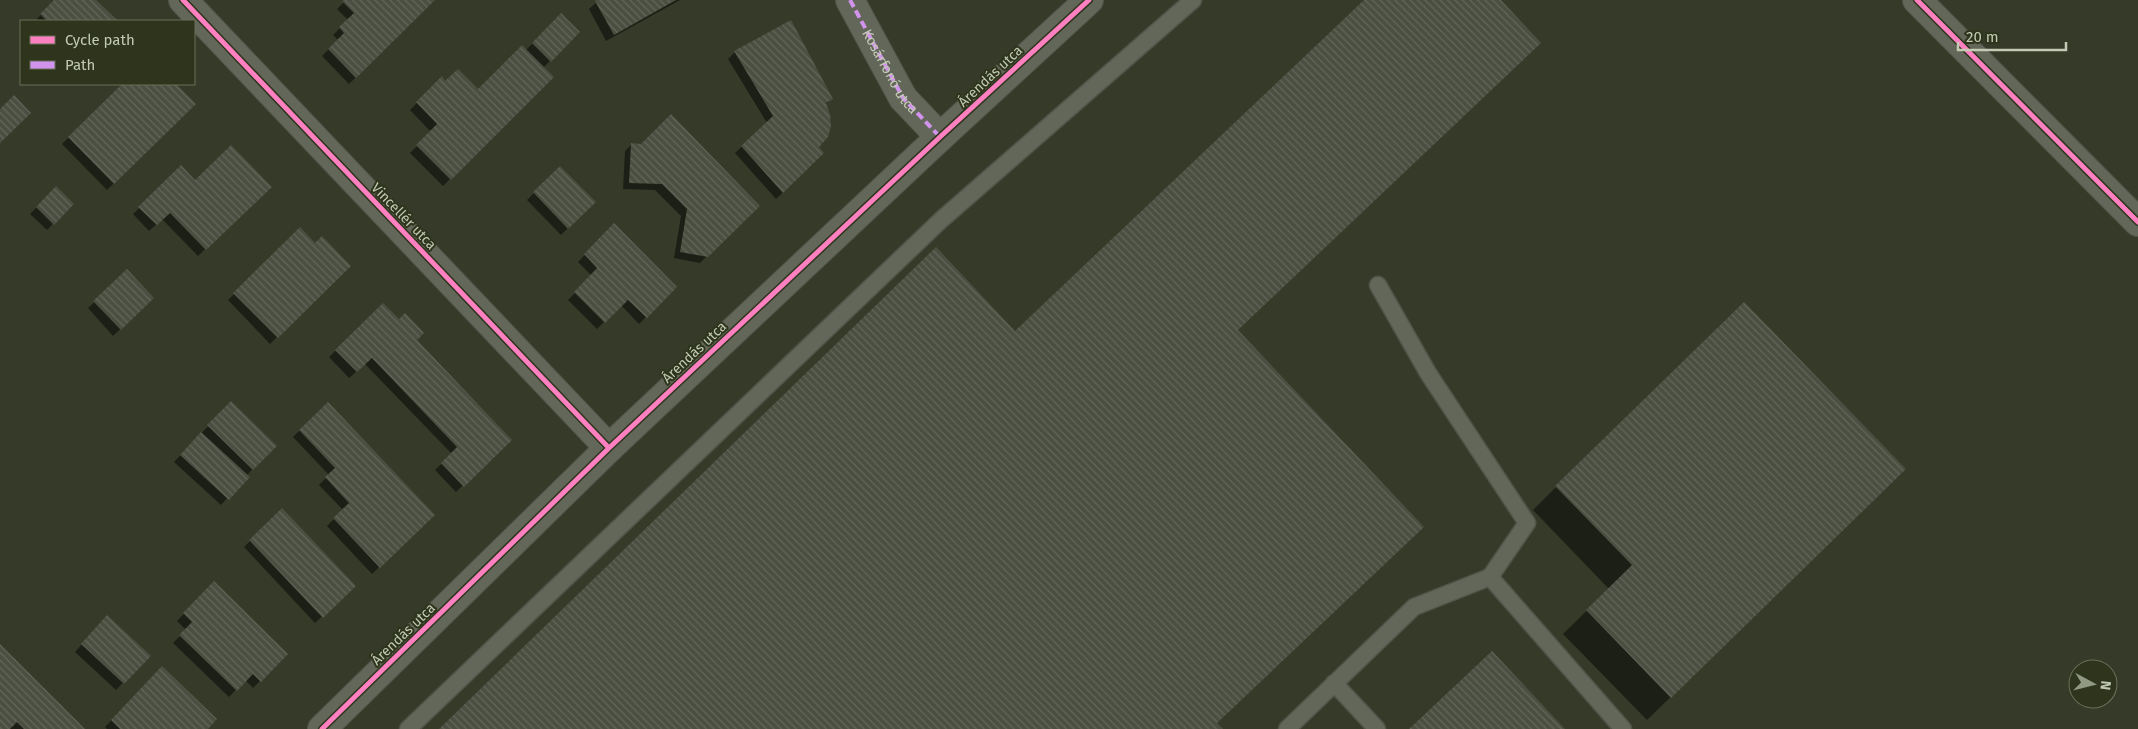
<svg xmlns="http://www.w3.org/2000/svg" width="2138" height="729" font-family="'Fira Sans',sans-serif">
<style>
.shadow{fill:#0007}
.building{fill:url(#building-back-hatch)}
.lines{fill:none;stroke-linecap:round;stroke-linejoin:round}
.service-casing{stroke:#505448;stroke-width:19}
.minor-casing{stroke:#505448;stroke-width:30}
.service{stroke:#63675a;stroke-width:16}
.minor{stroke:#63675a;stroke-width:28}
.quiet{stroke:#d193ec;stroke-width:4;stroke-dasharray:8 4;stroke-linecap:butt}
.cycleway-casing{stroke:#2e351c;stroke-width:8}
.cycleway{stroke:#ff80c0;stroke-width:5}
.labels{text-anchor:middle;stroke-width:4;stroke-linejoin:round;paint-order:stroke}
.street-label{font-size:14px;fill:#c3cab4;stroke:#2e351c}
</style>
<defs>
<pattern id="building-back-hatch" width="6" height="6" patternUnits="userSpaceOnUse" patternTransform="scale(1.25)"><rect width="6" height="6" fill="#4a4f41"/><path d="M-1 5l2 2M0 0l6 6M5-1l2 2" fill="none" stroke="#62675a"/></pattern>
</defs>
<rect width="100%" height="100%" fill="#353a29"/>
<path class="shadow" d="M55,0H94L116,21H35Z
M346,0H434L349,84L322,56L338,40L333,35L348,20L337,9Z
M599,0H680L606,41L589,9Z
M561,15L578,32L543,68L552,77L443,186L410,153L431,132L410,110L442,78L445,83L478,91L524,52Z
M735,52L831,99L825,105L818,147L823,153L776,199L735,153L767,123L728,59Z
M124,84H174L194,104L107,190L62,144Z
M632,144L759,206L700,263L674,258L681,216L655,190L623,189L625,151Z
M181,167L195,182L270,187L198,256L162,219L149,231L133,214Z
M560,167L594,202L561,235L527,200Z
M56,188L72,204L47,230L30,214Z
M614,225L676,287L639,324L621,305L597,329L568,300L592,276L578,262Z
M300,229L315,245L349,266L270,344L228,300Z
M127,271L153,298L113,336L88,308Z
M383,305L510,440L456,492L435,470L452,454L365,364L349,378L329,357Z
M231,402L275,446L247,475L221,505L174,462Z
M328,403L433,515L372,574L327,526L343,510L319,485L329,475L293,437Z
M1556,487L1881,492L1647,720L1563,634L1609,589L1533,510Z
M282,510L354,586L315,623L244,547Z
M214,583L286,654L253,688L245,680L229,697L173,643L186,630L177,621Z
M100,624L149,656L116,690L75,652Z
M0,646L83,729H0Z
M162,668L206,729H107L105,727Z"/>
<path class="building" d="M54,0H96L118,21H47L40,14Z
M344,0H435L356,78L328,49L344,33L339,27L354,13L342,1Z
M596,0H676L614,35L595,1Z
M1364,0H1501L1541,43L1238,330L1424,527L1217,723L1223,729H439L936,247L1015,331Z
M561,13L580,32L551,62L532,43Z
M791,20L833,99L826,103L830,115L831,126L828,137L819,147L824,153L783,193L741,146L773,116L734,51Z
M522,45L554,77L451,180L416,145L437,124L416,102L442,76L445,81L458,69L478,89Z
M122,84H176L196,104L114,184L68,137Z
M14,95L31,113L0,143V109Z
M671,114L760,206L708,257L680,252L687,209L662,184L629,183L631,143L641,144Z
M231,145L272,187L206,250L170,213L157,225L138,207L181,165L195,180Z
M560,166L596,202L568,229L533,192Z
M56,186L74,204L54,225L36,207Z
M614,223L677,287L647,318L628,300L605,323L574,292L597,268L584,254Z
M300,227L315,243L322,236L351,266L278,338L233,293Z
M127,269L154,298L121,330L93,301Z
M1744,302L1906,469L1671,698L1586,610L1632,565L1555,486Z
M383,303L399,319L405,313L424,333L417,340L512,440L464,487L441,463L457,447L372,358L357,372L335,350Z
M231,401L277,446L253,470L207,425Z
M328,402L435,515L380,568L333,518L349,503L325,477L335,468L299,430Z
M201,432L250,477L229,500L180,455Z
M282,508L356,586L323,618L249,540Z
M214,581L288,654L261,682L253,674L237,691L179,635L192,622L183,613Z
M107,615L151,656L124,684L81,644Z
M0,644L85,729H24L17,722L10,729H0Z
M1492,651L1565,729H1409Z
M162,666L217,719L208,729H120L111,720Z"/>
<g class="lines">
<g class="service-casing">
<path id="service" d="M1378,285L1428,373L1527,523L1490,577
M1334,683L1377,729
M408,729L941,220L1193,0
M1287,729L1414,607L1490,577L1623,729"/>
</g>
<g class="minor-casing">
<g id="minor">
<path d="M183,0L609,448"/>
<path id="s1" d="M850,0L903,98L940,137"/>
<path d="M1917,0L2138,222"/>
<path d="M322,729L609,448L940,137L1089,0"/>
</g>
</g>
<use href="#service" class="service"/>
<use href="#minor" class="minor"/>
<path class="quiet" d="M850,0L903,98L940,137"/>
<g class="cycleway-casing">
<path id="cycleway" d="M183,0L609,448
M1917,0L2138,222
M322,729L609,448L940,137L1089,0"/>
</g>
<use href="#cycleway" class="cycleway"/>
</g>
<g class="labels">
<g class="street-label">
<text dy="5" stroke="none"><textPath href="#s1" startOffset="82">Kosárfonó utca</textPath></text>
<text transform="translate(990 76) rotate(-43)" y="5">Árendás utca</text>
<text transform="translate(404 216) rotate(46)" y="5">Vincellér utca</text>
<text transform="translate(694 352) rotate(-43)" y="5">Árendás utca</text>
<text transform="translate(403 634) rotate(-44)" y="5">Árendás utca</text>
</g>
</g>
<rect x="20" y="20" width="175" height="65" fill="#2e351c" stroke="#6a7159"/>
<rect x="30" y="36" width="25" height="8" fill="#ff80c0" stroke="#6a7159"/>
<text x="65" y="45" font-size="15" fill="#c3cab4">Cycle path</text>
<rect x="30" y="61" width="25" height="8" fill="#d193ec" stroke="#6a7159"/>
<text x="65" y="70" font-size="15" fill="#c3cab4">Path</text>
<g transform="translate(2093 684) rotate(97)"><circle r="24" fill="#2e351c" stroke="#6a7159"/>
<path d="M0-4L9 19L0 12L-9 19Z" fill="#919883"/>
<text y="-8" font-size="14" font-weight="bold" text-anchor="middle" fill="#c3cab4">N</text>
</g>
<path d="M1958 42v8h108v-8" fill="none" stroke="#c3cab4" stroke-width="2.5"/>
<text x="1966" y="42" font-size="15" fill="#c3cab4" stroke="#2e351c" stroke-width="4" paint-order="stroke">20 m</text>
</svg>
